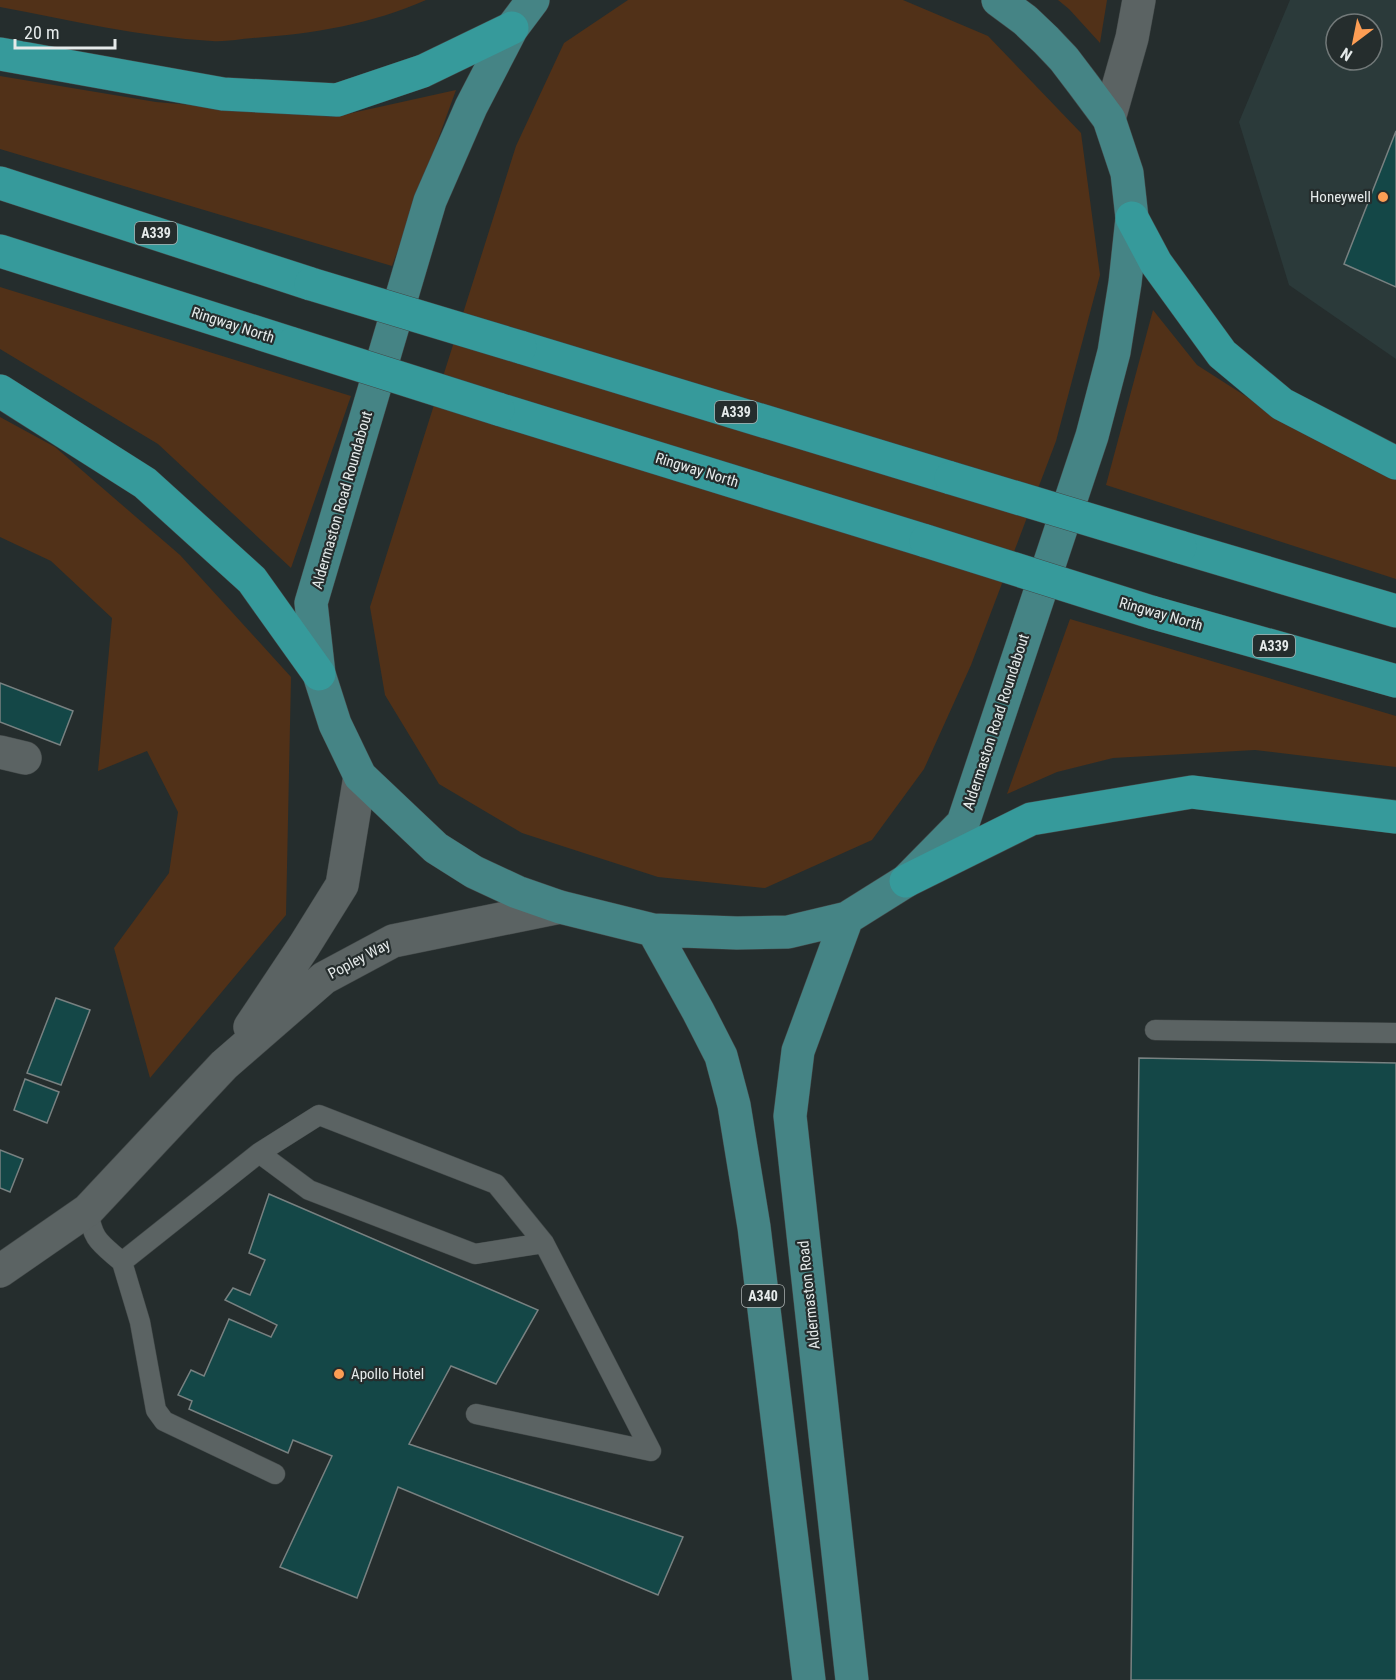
<svg xmlns="http://www.w3.org/2000/svg" width="1396" height="1680" font-family="'Roboto Condensed',sans-serif">
<style>
.built{fill:#2b3a3a;fill-rule:evenodd}
.green{fill:#513118}
.building{fill:#144747;stroke:#788181;stroke-width:1.5}
.lines{fill:none;stroke-linecap:round;stroke-linejoin:round}
.lane-casing{stroke:#424848;stroke-width:21}
.street-casing{stroke:#424848;stroke-width:34}
.secondary-casing{stroke:#424848;stroke-width:34}
.primary-casing{stroke:#424848;stroke-width:34}
.highway-casing{stroke:#424848;stroke-width:34}
.lane{stroke:#5b6363;stroke-width:20}
.street{stroke:#5b6363;stroke-width:33}
.secondary{stroke:#5b6363;stroke-width:33}
.primary{stroke:#458485;stroke-width:33}
.highway{stroke:#369a9b;stroke-width:33}
.highway-bridge-casing{stroke:#424848;stroke-width:34;stroke-linecap:butt}
.highway-bridge{stroke:#369a9b;stroke-width:33}
.poi-dot{fill:#fc9d54;stroke:#252d2d;stroke-width:2}
.labels{text-anchor:middle;stroke-width:4.5;stroke-linejoin:round;paint-order:stroke}
.shield{fill:#252d2d;stroke:#abb1b1;stroke-width:1.5}
.shield-label{font-size:14px;font-weight:bold;fill:#e5eaea}
.poi-label{font-size:15px;fill:#e5eaea;stroke:#252d2d;text-anchor:end}
.street-label{font-size:15px;fill:#e5eaea;stroke:#252d2d}
</style>
<rect width="100%" height="100%" fill="#252d2d"/>
<path class="built" d="M1290,0H1396V359L1289,285L1239,122ZM1336,24H1372V60H1336Z"/>
<path class="green" d="M0,0H426C372,24 312,34 253,38C240,39 225,42 212,41C141,37 70,20 0,7Z
M628,0H903L988,36L1081,133L1100,275L1056,441L971,665L924,769L872,840L765,888L658,877L522,833L439,784L385,695L370,607L516,146L564,43Z
M1058,0H1107L1100,43L1069,9Z
M0,76L156,102L334,117L456,90L392,266L0,149Z
M0,287L351,396L291,568L158,444L0,349Z
M1153,310L1197,365L1272,413L1396,480V579L1106,485Z
M0,417L55,447L180,555L291,677L286,915L150,1078L114,948L169,873L178,812L147,751L98,771L112,618L51,561L0,537Z
M1070,619L1396,716V767L1255,750L1113,758L1057,772L1007,794Z"/>
<path class="building" d="M1396,131V287L1344,264Z
M0,683L73,711L60,745L0,722Z
M56,998L90,1010L61,1085L27,1073Z
M1139,1058L1396,1063V1680H1131Z
M25,1079L59,1092L47,1123L14,1110Z
M0,1150L23,1159L10,1192L0,1188Z
M269,1194L538,1310L496,1384L451,1366L409,1444L683,1537L658,1595L398,1487L357,1598L280,1567L332,1456L293,1440L288,1453L189,1409L192,1401L178,1395L191,1370L204,1376L229,1319L271,1337L277,1325L225,1300L233,1288L250,1295L265,1260L249,1253Z"/>
<g class="lines">
<g class="lane-casing">
<path id="lane" d="M1155,1030L1396,1033
M259,1153L309,1190L475,1254L544,1243
M88,1210C93,1241 99,1242 122,1262L259,1153L319,1115L496,1184L544,1243L651,1451L476,1414
M122,1262L140,1322L156,1410L164,1421L275,1474"/>
</g>
<g class="street-casing">
<path id="street" d="M0,752L25,758"/>
</g>
<g class="secondary-casing">
<path id="secondary" d="M1109,119L1132,38L1139,0
M250,1027L304,946L342,885L360,776
M0,1271L88,1210L224,1065L324,978L393,941L560,907"/>
</g>
<g class="primary-casing">
<path id="primary" d="M533,0L512,28L471,107L430,201L311,603L319,674L335,724L360,776L436,848L474,872L517,892L560,907L653,930L737,933L788,932L847,918L906,881L963,823L1092,436L1114,352L1125,283L1132,218L1127,173L1109,119L1083,84L1064,59L1046,40L1025,20L998,0
M847,918L798,1051L790,1116L852,1680
M653,930L698,1011L721,1056L734,1105L754,1227L809,1680"/>
</g>
<g class="highway-casing">
<path id="highway" d="M0,54L223,94L337,100L423,71L512,28
M0,183L311,284
M1132,218L1156,263L1222,354L1282,404L1396,463
M0,251L293,344
M520,347L951,478
M0,391L145,483L252,580L319,674
M498,409L926,541
M1180,547L1396,611
M1151,612L1396,681
M906,881L1031,819L1192,792L1396,817"/>
</g>
<use href="#lane" class="lane"/>
<use href="#street" class="street"/>
<use href="#secondary" class="secondary"/>
<use href="#primary" class="primary"/>
<use href="#highway" class="highway"/>
<g class="highway-bridge-casing">
<path id="highway-bridge" d="M311,284L520,347
M293,344L498,409
M951,478L1180,547
M926,541L1151,612"/>
</g>
<use href="#highway-bridge" class="highway-bridge"/>
</g>
<g class="poi-dot">
<circle cx="1383" cy="197" r="6"/>
<circle cx="339" cy="1374" r="6"/>
</g>
<g class="labels">
<g class="shield">
<rect x="135" y="222" width="42" height="22" rx="4.5"/>
<rect x="715" y="401" width="42" height="22" rx="4.5"/>
<rect x="1253" y="635" width="42" height="22" rx="4.5"/>
<rect x="742" y="1285" width="42" height="22" rx="4.5"/>
</g>
<g class="shield-label">
<text x="156" y="238">A339</text>
<text x="736" y="417">A339</text>
<text x="1274" y="651">A339</text>
<text x="763" y="1301">A340</text>
</g>
<g class="poi-label">
<text x="1371" y="202">Honeywell</text>
<text x="351" y="1379" text-anchor="start">Apollo Hotel</text>
</g>
<g class="street-label">
<text transform="translate(233 325) rotate(18)" y="5">Ringway North</text>
<text transform="translate(697 470) rotate(17)" y="5">Ringway North</text>
<text transform="translate(342 500) rotate(-74)" y="5">Aldermaston Road Roundabout</text>
<text transform="translate(1161 614) rotate(16)" y="5">Ringway North</text>
<text transform="translate(996 722) rotate(-72)" y="5">Aldermaston Road Roundabout</text>
<text transform="translate(359 959) rotate(-28)" y="5">Popley Way</text>
<text transform="translate(809 1295) rotate(-96)" y="5">Aldermaston Road</text>
</g>
</g>
<g transform="translate(1354 42) rotate(212)"><circle r="28" fill="#252d2d" stroke="#727979" stroke-width="1.5"/>
<path d="M0-4.5L10 22L0 15L-10 22Z" fill="#fc9d54"/>
<text y="-9" font-size="16" font-weight="bold" text-anchor="middle" fill="#e5eaea">N</text>
</g>
<path d="M15 39v9h100v-9" fill="none" stroke="#e5eaea" stroke-width="3"/>
<text x="24" y="39" font-size="18" fill="#e5eaea" stroke="#252d2d" stroke-width="4.5" paint-order="stroke">20 m</text>
</svg>
